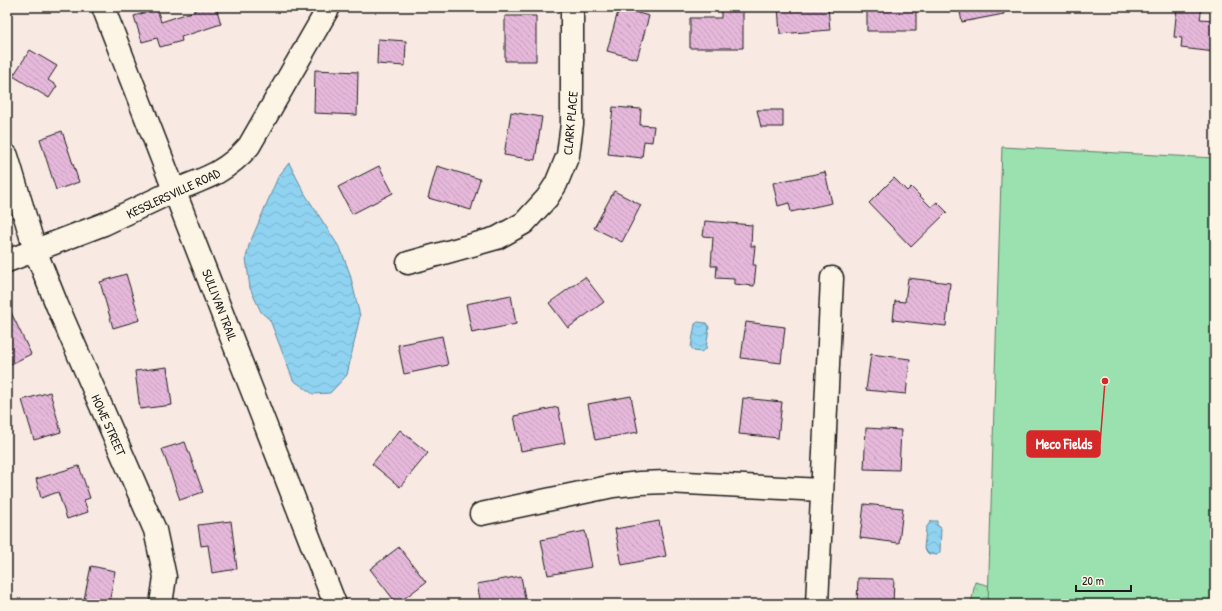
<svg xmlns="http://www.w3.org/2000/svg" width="1222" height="611" font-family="'Patrick Hand',sans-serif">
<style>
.forest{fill:url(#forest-crowns);stroke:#5c7e66}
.green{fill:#9be1af;stroke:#5c7e66}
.water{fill:url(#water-waves);stroke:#618a9c}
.building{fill:url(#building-back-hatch);stroke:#1c1c1c}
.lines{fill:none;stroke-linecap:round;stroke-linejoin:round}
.minor-casing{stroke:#1c1c1c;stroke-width:25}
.major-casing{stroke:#1c1c1c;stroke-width:25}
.minor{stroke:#fcf5e5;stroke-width:22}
.major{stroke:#fcf5e5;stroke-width:22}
.labels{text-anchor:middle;stroke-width:4;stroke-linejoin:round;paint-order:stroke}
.street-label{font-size:13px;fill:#1c1c1c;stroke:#fcf5e5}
.leader{fill:none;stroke:#d62828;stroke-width:1.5}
.callout-dot{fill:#d62828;stroke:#fcf5e5;stroke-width:1.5}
.callout{fill:#d62828;stroke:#d62828;stroke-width:1.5}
.callout-label{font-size:14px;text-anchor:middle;font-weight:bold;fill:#fff}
</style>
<defs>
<pattern id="forest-crowns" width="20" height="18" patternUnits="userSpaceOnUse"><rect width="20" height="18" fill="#9be1af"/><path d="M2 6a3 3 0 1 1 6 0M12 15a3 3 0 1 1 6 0" fill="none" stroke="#85c096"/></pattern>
<pattern id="water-waves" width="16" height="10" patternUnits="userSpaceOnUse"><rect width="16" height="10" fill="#8fd3f1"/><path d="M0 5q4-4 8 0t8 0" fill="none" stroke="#7bb5ce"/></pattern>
<pattern id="building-back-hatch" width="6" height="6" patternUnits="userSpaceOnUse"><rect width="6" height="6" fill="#e6b8db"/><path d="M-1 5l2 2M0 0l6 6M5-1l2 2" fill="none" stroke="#c59ebb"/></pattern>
</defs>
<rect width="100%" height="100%" fill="#f8e9e3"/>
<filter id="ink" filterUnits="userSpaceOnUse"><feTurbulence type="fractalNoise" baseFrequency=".025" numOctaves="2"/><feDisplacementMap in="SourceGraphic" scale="8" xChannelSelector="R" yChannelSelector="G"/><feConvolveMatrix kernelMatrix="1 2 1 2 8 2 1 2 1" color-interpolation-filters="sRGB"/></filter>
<g filter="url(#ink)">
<path class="forest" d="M975,582L1010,591L1009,604H971Z"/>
<path class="green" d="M1002,147L1215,158V604H988Z"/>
<path class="water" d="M289,163L305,194L341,250L350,274L360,316L347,375L330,393L313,394L293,380L270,320L261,312L250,288L246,258L249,245L278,177Z
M698,322L706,323L709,327L706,349L701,352L694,351L691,347L695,324Z
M931,521H937V525L941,528L940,552L937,555L929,554L924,549L926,528Z"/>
<path class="building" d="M194,7H216L221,24L181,37L182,41L160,47L157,38L142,42L134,16L157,9L161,22L195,11Z
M721,7H743V48H690V18H721Z
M778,7H828L830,30L780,34Z
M867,7H916V31H867Z
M959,7H1003L1004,14L962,22Z
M1177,7H1202L1200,19L1215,20V52L1181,48L1182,38L1174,37Z
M619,8L649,16L637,59L607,51Z
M505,16H536V61H505Z
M378,39L406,41L405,66L377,64Z
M30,50L57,66L48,80L57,86L49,98L13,76Z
M315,70L358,72L357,115L314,113Z
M613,107L641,109L640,125L654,126L652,142L644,141L642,158L608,154Z
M757,110H783V127H761Z
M511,112L542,117L535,160L504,155Z
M62,131L79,182L56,190L40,139Z
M379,166L393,193L352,214L338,187Z
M437,166L480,179L471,210L428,198Z
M825,172L832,203L791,212L789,203L778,206L773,183Z
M894,178L907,191L911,187L931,207L937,202L947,212L911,247L869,203Z
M614,191L641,205L622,242L594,228Z
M705,221L752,225L751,246H755L753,265H756L754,286L734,284V279L716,278L717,266H711L713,237L703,236Z
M126,274L140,320L113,328L100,282Z
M585,277L604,302L568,328L549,303Z
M908,278L950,283L946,326L893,320L895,301L905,302Z
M511,295L516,324L472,333L466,304Z
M7,304L31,354L7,366Z
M746,322L785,327L781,363L741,358Z
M442,336L448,365L404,374L398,345Z
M871,354L910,359L906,394L866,390Z
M167,367L172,405L140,409L135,371Z
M50,392L61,432L34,440L22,400Z
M631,396L638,432L595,440L588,404Z
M743,398L782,402L778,438L739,434Z
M558,407L565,443L521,451L514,416Z
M866,428L901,430L899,470L864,469Z
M400,430L428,453L400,487L372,464Z
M185,442L203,492L180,500L162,449Z
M79,466L90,498L84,500L88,512L67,519L58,492L41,498L36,479Z
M864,504L903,508L899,543L860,538Z
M231,521L237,569L212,573L208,545L201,546L198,525Z
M659,521L666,556L622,565L615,529Z
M585,531L592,567L548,575L541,540Z
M399,547L426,582L397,604L370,569Z
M91,566L115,571L109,604H83Z
M521,576L526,604H481L477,584Z
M858,578L894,579L893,604H857Z"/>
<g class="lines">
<g class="minor-casing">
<path id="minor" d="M7,156L35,250L57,305L155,530L165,577L161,604
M7,261L104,224L176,190
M408,263L497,238L524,223L547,198L556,184L568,155L572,124V7
M481,514L613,486L640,483L667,482L822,490
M817,604L832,278"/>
</g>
<g class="major-casing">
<path id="major" d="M103,7L335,604
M176,190C207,178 226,172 249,146L329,7"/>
</g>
<use href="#minor" class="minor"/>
<use href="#major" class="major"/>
</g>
</g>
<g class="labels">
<g class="street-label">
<text transform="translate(570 123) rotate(-85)" y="5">CLARK PLACE</text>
<text transform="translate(173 193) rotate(-25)" y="5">KESSLERSVILLE ROAD</text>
<text transform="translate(220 305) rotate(69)" y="5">SULLIVAN TRAIL</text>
<text transform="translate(109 425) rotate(66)" y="5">HOWE STREET</text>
</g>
</g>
<path class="leader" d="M1105 381L1100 444"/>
<circle class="callout-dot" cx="1105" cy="381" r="4"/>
<rect class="callout" x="1027" y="431" width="73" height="26" rx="4"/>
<g class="callout-label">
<text x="1064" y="449">Meco Fields</text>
</g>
<rect width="1222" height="611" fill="none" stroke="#fcf5e5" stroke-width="24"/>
<rect x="12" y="12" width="1198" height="587" fill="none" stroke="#1c1c1c" stroke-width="1.5" filter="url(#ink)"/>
<path d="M1076 585v6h55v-6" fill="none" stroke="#1c1c1c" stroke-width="2"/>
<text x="1082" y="585" font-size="12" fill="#1c1c1c" stroke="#fcf5e5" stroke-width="3" paint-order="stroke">20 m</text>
</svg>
